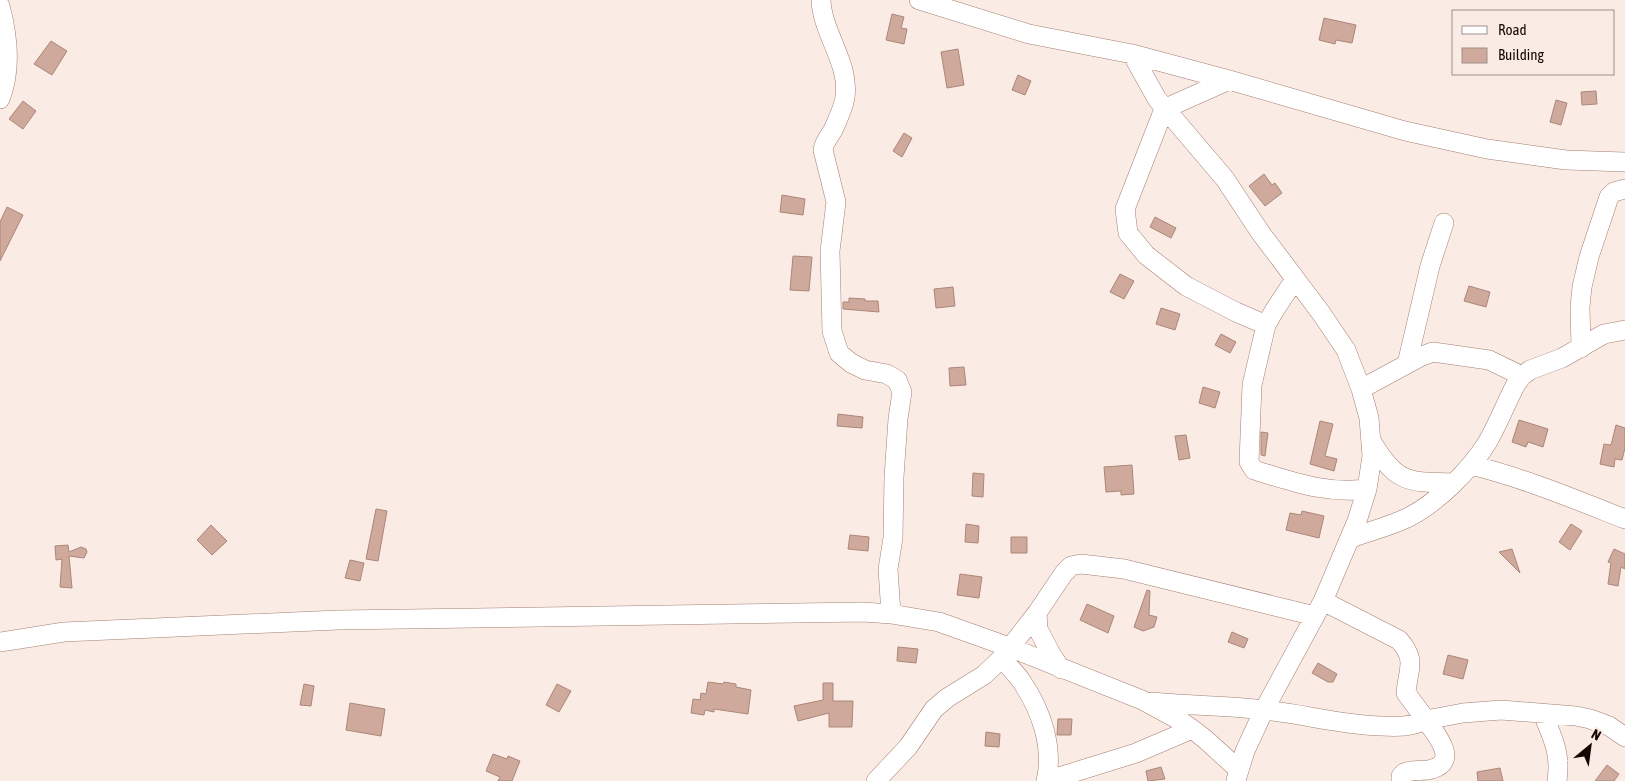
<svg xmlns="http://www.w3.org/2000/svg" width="1625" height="781" font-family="'Asap Condensed',sans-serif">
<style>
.building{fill:#cfa99b;stroke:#ab8779}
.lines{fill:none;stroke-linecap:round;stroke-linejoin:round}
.minor-casing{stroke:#a37f71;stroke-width:20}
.minor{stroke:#fff;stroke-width:19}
</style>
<rect width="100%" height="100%" fill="#fbebe5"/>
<path class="building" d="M892,14L904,17L901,28L907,29L904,44L886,40Z
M1324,18L1356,25L1352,43L1336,40L1335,44L1319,40Z
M51,41L67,51L52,75L34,64Z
M958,49L964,85L947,88L941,52Z
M1018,75L1031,81L1025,95L1012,90Z
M1596,91L1597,104L1582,105L1581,92Z
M1556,100L1567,103L1561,125L1550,122Z
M23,101L36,111L23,129L9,119Z
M904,133L912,138L902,157L893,151Z
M1264,174L1272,185L1275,183L1282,193L1265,206L1249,186Z
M782,195L805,199L803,215L780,212Z
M7,207L23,215L0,261V222Z
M1155,217L1176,228L1171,238L1150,227Z
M793,256L812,257L809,291L790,290Z
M1120,274L1134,281L1124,299L1110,292Z
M1469,286L1490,292L1486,307L1464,301Z
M953,287L955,306L936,308L934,289Z
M849,298L865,299V301H878L879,312L843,309V302H849Z
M1161,308L1180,314L1175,330L1156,324Z
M1221,334L1236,342L1230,353L1215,345Z
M964,367L966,385L950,386L949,368Z
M1203,387L1220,392L1215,408L1199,403Z
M838,414L863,417L862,428L837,426Z
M1519,420L1548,429L1543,447L1528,442L1526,447L1512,442Z
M1320,421L1333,424L1325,456L1337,459L1334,471L1310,464Z
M1616,425L1625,428V448L1622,460L1615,459L1614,467L1600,464L1604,444L1611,445Z
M1261,432L1268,433L1265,456L1261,455Z
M1186,435L1190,458L1179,460L1175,436Z
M1132,465L1134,494L1121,495V491L1106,492L1104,467Z
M973,473L984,474L983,497L972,496Z
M376,509L387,511L378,561L366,559Z
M1302,511L1324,516L1319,538L1286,530L1290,513L1301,515Z
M966,524L979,526L978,543L965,542Z
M1571,524L1582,531L1570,550L1559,542Z
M211,525L227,541L212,555L197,540Z
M850,535L869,537L868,551L848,549Z
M1011,537H1027V553H1011Z
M68,545L69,552L81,547L86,549L87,552L84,558L69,556L72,588L60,587L62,559L56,560L55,546Z
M1512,549L1520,573L1499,552Z
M1614,549L1625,554V569L1621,567L1618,586L1608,584L1611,563L1608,562Z
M350,560L364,563L360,581L345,578Z
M960,574L982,577L979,598L957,595Z
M1147,590L1150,591L1149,615L1157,617L1154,627L1143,631L1134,627Z
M1087,604L1114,616L1108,633L1080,620Z
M1232,632L1248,639L1244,648L1228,642Z
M898,647L918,649L916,663L897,661Z
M1448,655L1468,660L1463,679L1443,674Z
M1318,663L1337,674L1333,682H1328L1312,673Z
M708,682L723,684L724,682L736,684V687L751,690L748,714L714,709V712L705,710L704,715L691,713L693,699L700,700L701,693L706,694Z
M823,683H833V701H853L852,727H829V713L798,721L794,706L823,700Z
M304,684L314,686L311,706L300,705Z
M557,684L571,691L559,712L546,705Z
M350,703L385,709L381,736L346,730Z
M1058,719H1072L1071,735H1057Z
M986,732L1000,734L999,747L985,746Z
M493,754L507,759L508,756L520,761L512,781H498L500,777L486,771Z
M1607,765L1619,774L1614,781H1595Z
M1161,767L1165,779L1148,781L1146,771Z
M1500,768L1503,781H1478L1477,772Z"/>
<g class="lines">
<g class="minor-casing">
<path id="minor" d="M821,0C822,33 850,63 845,97C844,107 837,121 833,130C829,137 824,142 823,150L836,202L830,251L832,331L839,353L851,363L865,370L887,374L897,380L902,392L898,419L894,477L893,538L888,569L891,614
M919,0L1029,34L1132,54L1229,80L1405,131L1487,149L1530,155L1566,160L1625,162
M0,6C8,36 12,69 0,99
M1132,54L1157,99L1225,179L1260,232L1321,313L1346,350L1361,389L1369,418L1372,456L1367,489L1357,521L1323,601L1264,710L1245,751L1236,780
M1229,80L1164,109L1125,209L1128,233L1146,255L1186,286L1236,312L1266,325
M1295,279L1274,311L1266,325L1252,385L1249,462L1254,470C1294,482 1324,494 1367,489
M1581,348L1580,307L1582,287L1589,257L1609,197L1614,192L1625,189
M1407,364L1430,266L1444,223
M1361,389L1422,356L1433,352L1489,360L1522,376
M1372,442C1397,484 1408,482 1453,483
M1471,465C1524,478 1574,499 1625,519
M1351,538C1370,531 1391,526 1409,517C1438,502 1470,470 1487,443C1498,424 1506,403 1516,384L1522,376L1530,370L1562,358L1604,334L1625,330
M1323,601L1399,640C1417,660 1408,669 1406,693L1426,720L1463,713L1501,710L1576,716L1590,719L1609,726L1625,737
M1037,613L1038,629L1051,654L1061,669
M0,642L64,632L338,620L863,612L891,614L939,622L1009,647L1142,700L1179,720L1192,729L1205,739L1239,770
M1153,702C1190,706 1227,705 1264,710C1304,714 1340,725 1381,726C1398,727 1411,727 1426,720C1435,733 1460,761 1432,769C1423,772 1413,769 1404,773L1401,776V781
M1543,714C1553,739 1561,753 1557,781
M876,781L908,747L934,709L947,698L984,675L1002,658
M1046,781C1054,747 1041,710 1022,682C1016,673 1008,666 1002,658L1037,613L1064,573L1071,566L1081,564L1124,569L1315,616
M1046,781L1136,753L1192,729"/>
</g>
<use href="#minor" class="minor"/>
</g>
<rect x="1452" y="10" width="162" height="65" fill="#fbebe5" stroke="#9f908b"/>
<rect x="1462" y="26" width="25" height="8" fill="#ffffff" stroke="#9f908b"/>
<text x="1498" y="35" font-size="15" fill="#140805">Road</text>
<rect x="1462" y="48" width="25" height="15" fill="#cfa99b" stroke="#9f908b"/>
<text x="1498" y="60" font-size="15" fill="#140805">Building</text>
<g transform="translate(1590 746) rotate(29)" stroke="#fbebe5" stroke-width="4" paint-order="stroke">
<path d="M0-4L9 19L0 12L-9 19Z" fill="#140805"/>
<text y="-8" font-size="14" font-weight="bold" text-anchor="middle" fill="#140805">N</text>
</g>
</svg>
